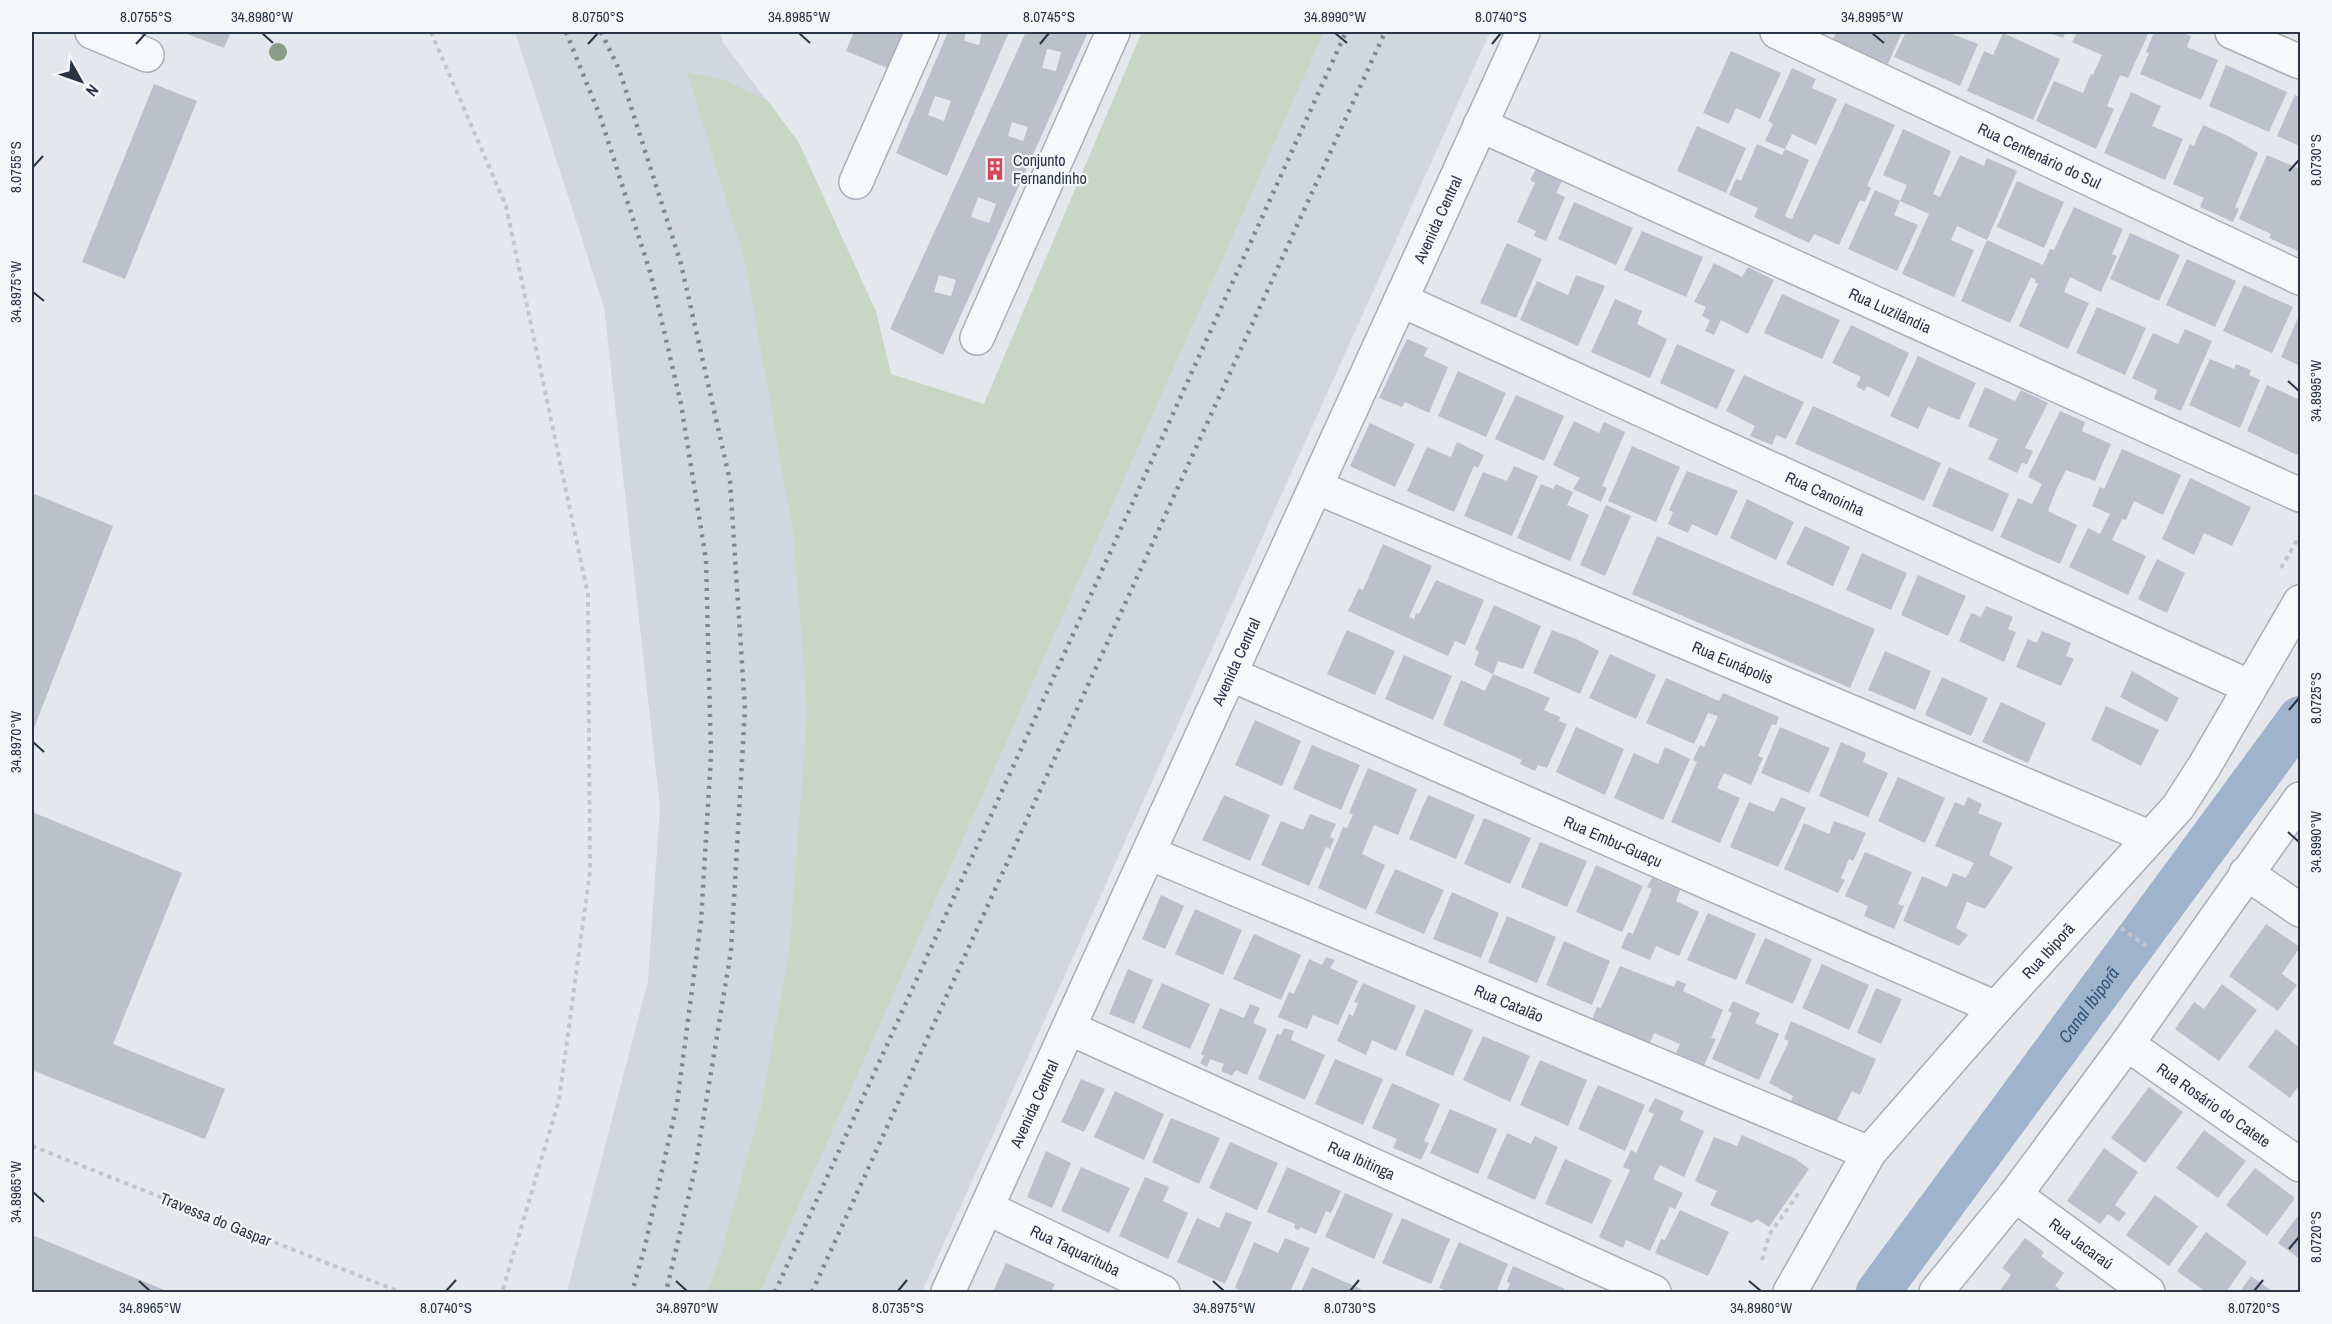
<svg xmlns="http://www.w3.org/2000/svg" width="2332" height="1324" font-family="'Archivo Narrow',sans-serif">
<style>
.built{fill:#d2d6de}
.green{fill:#c9d6c5}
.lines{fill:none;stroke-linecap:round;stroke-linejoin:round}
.canal{stroke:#9fb4cc;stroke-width:44}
.building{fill:#bbc0ca;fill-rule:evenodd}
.minor-casing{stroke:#a9aeb7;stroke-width:36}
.path{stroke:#c2c5cb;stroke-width:4;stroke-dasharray:4.5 4.5;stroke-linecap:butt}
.minor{stroke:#f7f8fa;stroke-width:33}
.rail{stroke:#7d8696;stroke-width:4.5;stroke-dasharray:3 6;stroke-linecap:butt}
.tree{fill:#899d89}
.ticks{fill:none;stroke:#2b3445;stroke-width:2}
.labels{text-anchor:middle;stroke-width:4.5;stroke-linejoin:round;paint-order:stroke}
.street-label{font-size:16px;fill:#2b3445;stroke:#f4f6f9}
.poi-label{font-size:16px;fill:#2b3445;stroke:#f4f6f9;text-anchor:start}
.water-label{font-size:18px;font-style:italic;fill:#34527a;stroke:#f4f6f9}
.neatline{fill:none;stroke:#2b3445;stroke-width:2}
.ticks-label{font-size:15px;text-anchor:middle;fill:#2b3445}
</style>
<rect width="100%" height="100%" fill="#e4e7ec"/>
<path class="built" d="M515,32H719L724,44L799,143L876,312L891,374L984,404L1142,32H1490L922,1292H567L648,981L660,806L604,307Z"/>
<path class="green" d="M1142,32H1324L760,1292H707L718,1264L762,1104L790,944L807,712L794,538L746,265L687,72L725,80L768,101L799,143L876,312L891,374L984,404Z"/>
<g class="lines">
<path class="canal" id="s1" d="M1878,1292L2300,718"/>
</g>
<path class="building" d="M182,32H231L224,48Z
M854,32H903L887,68L846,51Z
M948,32H966L964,41L979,45L982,32H1009L947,176L896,153ZM935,96L951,101L944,121L928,115Z
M1026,32H1088L943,355L890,329ZM1047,49L1061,52L1056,71L1042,68ZM1012,122L1028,127L1023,141L1008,136ZM978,197L996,204L989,223L971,217ZM939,275L956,280L951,296L934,292Z
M1836,32H1902L1888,64L1833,40Z
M1906,32H1947L1978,44L1960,86L1894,57Z
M2047,32H2066L2063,38Z
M2077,32H2149L2128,78L2120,75L2107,106L2114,109L2096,149L2036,121L2054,81L2083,93L2091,74L2093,75L2102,55L2072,42Z
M2154,32H2180L2191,36L2187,47L2218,60L2201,100L2140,74L2149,53L2146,52Z
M2003,33L2060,59L2033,120L1967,91L1984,51L1993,55Z
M1731,51L1781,73L1760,119L1736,108L1729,124L1703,113Z
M2226,65L2287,92L2269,132L2209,106Z
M1792,68L1816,79L1812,88L1837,99L1816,145L1792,134L1785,149L1809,160L1785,216L1788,218L1792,219L1845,103L1895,125L1867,186L1871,188L1865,202L1860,200L1839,245L1814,234L1809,243L1754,217L1758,208L1729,195L1736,179L1741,181L1757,144L1782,155L1785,149L1765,141L1773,124L1768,121Z
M154,84L197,101L125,279L82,262Z
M2131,92L2161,106L2152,126L2183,139L2165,180L2104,153Z
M2295,95L2300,97V146L2277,136Z
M2203,125L2230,137L2258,153L2235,207L2239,209L2233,222L2200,207L2204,198L2173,184L2190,144L2194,146Z
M1697,126L1746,148L1726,193L1677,171Z
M1903,129L1951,151L1933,194L1940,197L1960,155L1984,166L1987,158L2017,171L1987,240L2043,265L2050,249L2054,250L2074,207L2123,229L2112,254L2117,256L2101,292L2070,277L2064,292L2089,303L2068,349L2019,326L2038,284L2035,282L2036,280L2031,277L2010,323L1961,301L1987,240L1957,226L1951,240L1974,250L1954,297L1902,274L1929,214L1900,201L1907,185L1883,175Z
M2267,155L2300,169V252L2269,238L2271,234L2239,219Z
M1536,169L1562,181L1556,193L1565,197L1546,241L1534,236L1536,231L1517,222L1535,183L1530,180Z
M2017,181L2064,202L2044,248L1997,227Z
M1875,190L1900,201L1894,215L1918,225L1897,271L1848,249Z
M1574,202L1633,228L1616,265L1558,239Z
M1642,231L1703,257L1686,297L1624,270Z
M2130,233L2180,255L2159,301L2110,279Z
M1507,243L1542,259L1516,318L1480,303Z
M2187,259L2236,281L2215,327L2166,305Z
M1714,263L1742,277L1748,267L1774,280L1748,334L1721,320L1714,335L1705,331L1710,320L1702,316L1706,307L1694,302Z
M1576,275L1605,286L1578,346L1520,320L1537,281L1568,295Z
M2244,285L2293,307L2272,353L2223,331Z
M1782,294L1840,320L1822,359L1764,333Z
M1615,299L1642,311L1637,324L1667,339L1650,378L1591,352Z
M2097,307L2146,328L2125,375L2076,353Z
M2300,313V366L2281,357Z
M1851,325L1909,353L1889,397L1867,386L1864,391L1856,386L1861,377L1832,363Z
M2185,329L2212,341L2181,411L2154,399L2157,390L2132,378L2153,333L2178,344Z
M1407,339L1428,348L1424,356L1448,367L1429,413L1405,402L1402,407L1379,398Z
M1677,344L1735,370L1717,409L1660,383Z
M1918,356L1976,383L1959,420L1928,407L1918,429L1890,416Z
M2210,359L2234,369L2236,364L2251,370L2249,375L2260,380L2240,428L2189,405Z
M1458,371L1506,393L1486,437L1438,416Z
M1744,375L1804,402L1786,439L1776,435L1772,445L1750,436L1755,426L1726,411Z
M2267,385L2300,400V448L2297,455L2247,431Z
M1985,387L2015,401L2021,390L2048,403L2025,448L2033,451L2027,464L2022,463L2017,473L1988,459L1998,439L1968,426Z
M1516,395L1564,416L1544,461L1495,439Z
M1813,406L1941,463L1924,501L1795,444Z
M2060,411L2085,422L2082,431L2111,444L2095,481L2066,470L2056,490L2048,511L2077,525L2060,564L2000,537L2018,498L2032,504L2042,484L2028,477Z
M1574,421L1599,433L1604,422L1625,432L1602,486L1607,488L1601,502L1573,489L1580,478L1553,465Z
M1370,423L1415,444L1395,487L1350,466Z
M1457,442L1484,455L1478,468L1474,466L1454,512L1407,491L1427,447L1451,457Z
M1632,446L1680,467L1656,522L1608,501Z
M2122,449L2181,475L2163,515L2134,501L2126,520L2122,519L2112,540L2146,556L2128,595L2069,567L2088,528L2100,534L2110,514L2092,506L2100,487L2104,489Z
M1514,466L1538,476L1512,536L1464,516L1483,472L1507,481Z
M1949,467L2009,494L1993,532L1932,506Z
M1687,471L1738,491L1717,536L1692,524L1688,533L1668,524L1673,512L1669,510Z
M2190,478L2251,507L2232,546L2204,533L2194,555L2162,539Z
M1541,484L1553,489L1556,484L1573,492L1567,505L1589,515L1570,561L1517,538Z
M32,493L113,526L32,733Z
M1747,499L1794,522L1776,560L1730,538Z
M1606,505L1631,516L1605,576L1580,565Z
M1805,526L1850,547L1833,586L1786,564Z
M1657,536L1875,629L1850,688L1632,594Z
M1383,544L1432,566L1409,617L1414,619L1416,613L1419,614L1436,580L1484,600L1465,645L1455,641L1448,656L1348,611L1359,588L1363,590Z
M1862,553L1907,573L1891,610L1846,590Z
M2157,559L2185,573L2167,613L2138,599Z
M1918,575L1966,596L1948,636L1901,615Z
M1494,605L1541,626L1523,669L1498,661L1493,674L1474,665L1479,652L1475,649Z
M1986,606L2013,617L2008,629L2016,632L2004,662L1959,641L1971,613L1981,617Z
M1347,630L1395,651L1375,695L1327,674Z
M1552,630L1576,639L1599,651L1580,694L1533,673Z
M2042,631L2071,643L2066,656L2074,659L2061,686L2016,667L2028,639L2037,643Z
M1885,651L1931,671L1915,710L1868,690Z
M1610,654L1656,675L1636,719L1589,698Z
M1404,655L1452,676L1433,720L1385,699Z
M2132,671L2179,698L2167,722L2120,697Z
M1493,674L1550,698L1544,710L1560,717L1559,721L1567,724L1547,768L1538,765L1535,771L1520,764L1522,760L1443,725L1461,680L1485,691Z
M1942,677L1988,698L1971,736L1925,715Z
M1666,678L1719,701L1723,693L1779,717L1776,725L1772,724L1758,756L1763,758L1751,785L1724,773L1717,788L1740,798L1720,843L1671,822L1697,762L1693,760L1700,745L1704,747L1718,716L1708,713L1694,744L1646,723Z
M2001,702L2046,723L2028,763L1982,742Z
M2106,706L2159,730L2141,766L2091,740Z
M1255,720L1301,741L1282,786L1235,765Z
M1576,727L1624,749L1605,795L1556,772Z
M1780,727L1830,748L1809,793L1761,773Z
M1841,742L1866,753L1863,762L1888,773L1868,817L1819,796Z
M1312,745L1360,765L1341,810L1293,789Z
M1665,747L1690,759L1663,820L1614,798L1634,753L1658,764Z
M1368,768L1417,789L1398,835L1374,825L1362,854L1385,865L1366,910L1318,888L1343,827L1347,828L1353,815L1349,813Z
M1898,777L1945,798L1925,843L1878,821Z
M1224,795L1270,815L1250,861L1202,840Z
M1428,795L1475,815L1456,859L1409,839Z
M1781,797L1806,808L1778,867L1730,847L1749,802L1774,812Z
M1968,797L1982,804L1978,813L2002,823L1989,855L2013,867L1985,909L1967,902L1956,928L1968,935L1959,946L1903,921L1922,876L1947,887L1953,873L1966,878L1974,863L1935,846L1955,802L1964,806Z
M32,812L182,873L113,1044L225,1089L205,1139L32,1070Z
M1310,814L1336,824L1330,837L1334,839L1330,849L1326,847L1309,886L1261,865L1281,821L1303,830Z
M1484,818L1531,838L1510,884L1464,864Z
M1834,821L1866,833L1853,861L1849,859L1841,878L1845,880L1838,893L1784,869L1804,823L1829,834Z
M1540,842L1587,861L1567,907L1521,887Z
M1865,852L1912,872L1898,904L1904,906L1894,929L1864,916L1868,906L1845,896Z
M1596,865L1643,886L1622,932L1576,912Z
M1395,869L1444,890L1424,934L1375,913Z
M1652,878L1680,890L1676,901L1699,912L1679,956L1656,946L1650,960L1621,948L1628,932L1633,934L1652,889L1647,887Z
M1452,892L1499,913L1481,958L1433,939Z
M1161,895L1184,906L1165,949L1142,939Z
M1195,909L1242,930L1223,975L1175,954Z
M1708,913L1756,934L1736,980L1687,960Z
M1507,916L1556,937L1537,983L1488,962Z
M2266,924L2300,947L2282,974L2297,985L2278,1011L2229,976Z
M1254,934L1301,955L1281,1000L1233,979Z
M1765,938L1812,959L1793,1004L1745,983Z
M1564,941L1610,961L1592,1005L1546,985Z
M1326,957L1335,960L1330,968L1358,981L1338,1025L1313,1015L1307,1029L1278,1017L1289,992L1294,994L1309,959L1322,965Z
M1822,964L1869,985L1849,1030L1802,1008Z
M1620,966L1674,987L1677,980L1686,984L1683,991L1723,1010L1711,1038L1716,1039L1704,1065L1676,1053L1680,1044L1654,1033L1650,1043L1592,1020L1597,1007L1601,1008Z
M1128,969L1153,980L1134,1024L1109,1014Z
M1162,983L1210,1004L1190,1049L1142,1028Z
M1363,983L1416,1006L1396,1051L1372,1040L1366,1055L1337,1041L1349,1014L1353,1016L1358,1003L1354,1002Z
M2222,984L2257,1010L2219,1061L2175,1029L2194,1002L2204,1009Z
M1876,988L1902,999L1881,1044L1857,1033Z
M1733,1001L1760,1013L1755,1023L1779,1034L1759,1080L1712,1059L1732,1013L1728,1011Z
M1250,1004L1260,1008L1253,1023L1267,1029L1247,1075L1236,1070L1232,1076L1221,1071L1224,1064L1210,1059L1207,1067L1200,1063L1204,1056L1201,1054L1220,1008L1244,1018Z
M1425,1009L1473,1030L1453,1076L1405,1055Z
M1791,1021L1876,1059L1860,1095L1852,1091L1836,1122L1790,1104L1793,1096L1769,1083L1789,1041L1784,1039Z
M1284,1028L1294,1031L1291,1040L1325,1055L1305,1100L1258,1079L1277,1034L1281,1035Z
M2276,1029L2300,1048V1084L2290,1098L2248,1067Z
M1483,1036L1530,1056L1510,1102L1463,1080Z
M1335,1059L1383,1079L1363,1125L1315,1104Z
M1540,1060L1587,1080L1568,1126L1520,1105Z
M1081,1079L1105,1089L1084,1132L1061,1122Z
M1392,1083L1440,1104L1424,1141L1429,1143L1421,1160L1393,1148L1397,1139L1372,1128Z
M1598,1085L1645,1105L1625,1151L1578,1129Z
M2149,1087L2183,1112L2145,1163L2111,1138Z
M1115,1091L1164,1114L1144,1160L1094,1137Z
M1655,1098L1684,1111L1680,1120L1704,1131L1684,1177L1660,1165L1653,1179L1683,1193L1675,1209L1670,1207L1650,1251L1626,1240L1623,1248L1599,1237L1630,1170L1623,1167L1631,1150L1636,1153L1654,1114L1648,1111Z
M1450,1109L1497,1129L1478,1174L1430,1153Z
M1171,1118L1220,1138L1199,1184L1152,1162Z
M2204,1130L2246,1161L2218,1198L2176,1168Z
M1507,1133L1531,1144L1535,1136L1558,1147L1535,1200L1487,1178Z
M1742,1135L1796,1159L1809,1169L1769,1227L1757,1219L1752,1223L1710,1205L1717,1191L1695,1181L1714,1137L1737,1146Z
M1230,1142L1278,1163L1257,1210L1209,1188Z
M2104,1148L2138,1172L2115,1205L2126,1213L2119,1222L2108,1214L2100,1224L2067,1201Z
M1046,1151L1071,1163L1052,1208L1027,1197Z
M1565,1159L1612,1180L1592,1224L1545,1204Z
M1081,1167L1130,1188L1109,1233L1061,1211Z
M1287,1167L1341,1191L1331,1213L1326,1211L1316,1234L1300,1227L1299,1230L1294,1228L1295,1224L1267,1212Z
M2255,1168L2295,1198L2267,1236L2226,1205Z
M1145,1177L1169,1187L1163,1201L1188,1213L1168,1259L1119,1236Z
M1345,1193L1393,1214L1374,1259L1325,1237Z
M2155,1195L2198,1226L2169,1266L2126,1235Z
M1680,1210L1729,1232L1708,1276L1655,1253L1661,1239L1665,1240Z
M1226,1212L1252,1222L1225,1284L1177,1262L1197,1218L1219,1228Z
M2300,1213V1259L2278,1243Z
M1402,1218L1450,1239L1431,1284L1382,1263Z
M2206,1232L2247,1262L2226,1292H2206L2177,1271Z
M32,1235L169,1292H32Z
M1285,1238L1310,1248L1290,1292H1245L1235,1288L1254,1242L1278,1253Z
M2025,1238L2044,1252L2041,1256L2064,1273L2055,1286L2063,1292H1999L2011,1275L2002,1268Z
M1459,1242L1508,1264L1496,1292H1450L1439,1288Z
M1006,1263L1055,1284L1051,1292H993Z
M1513,1266L1565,1289L1563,1292H1506L1510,1284L1507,1281Z
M1312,1267L1361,1289L1360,1292H1301Z
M2251,1276L2273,1292H2240Z"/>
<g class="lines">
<g class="minor-casing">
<g id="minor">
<path d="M92,32L147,55"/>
<path id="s2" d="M1777,32L2300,278"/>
<path d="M2232,32L2300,62"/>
<path id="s3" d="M1480,125L2300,495"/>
<path d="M856,182L922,32"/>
<path id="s4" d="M1401,300L2250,687"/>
<path d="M977,338L1113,32"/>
<path id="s5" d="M1316,487L2149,837"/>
<path id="s6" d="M1230,674L1996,1008"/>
<path id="s7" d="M1149,853L1869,1153"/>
<path d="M2246,873L2300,910"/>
<path id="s8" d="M1069,1028L1654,1292"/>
<path id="s9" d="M2127,1044L2300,1165"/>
<path id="s10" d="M2015,1195L2148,1292"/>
<path id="s11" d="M987,1208L1163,1292"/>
<path id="s12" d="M948,1292L1523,32"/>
<path id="s13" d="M1790,1292L1869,1153L1996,1008L2178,807L2205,765L2300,602"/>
<path d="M1936,1292L2015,1195L2127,1044L2300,799"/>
</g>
</g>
<path class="path" d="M431,32L506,206L588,595L590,871L559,1100L502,1292
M2281,568L2300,535
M2121,928L2149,948
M32,1146L400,1292
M1762,1260L1769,1235L1800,1191"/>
<use href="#minor" class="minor"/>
<path class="rail" d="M566,32L600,116L651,275L681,404L706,560L711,755L701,921L677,1104L644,1250L632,1292
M601,32L619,69L681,264L730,481L745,709L731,951L695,1169L666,1292
M775,1292L1346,32
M812,1292L1385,32"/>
</g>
<circle class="tree" cx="278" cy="52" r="9"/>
<path class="ticks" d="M262,33L273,43M799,33L810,43M1335,33L1347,43M1872,33L1884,43M136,44L146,33M588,44L598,33M1040,44L1049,33M1492,44L1501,33M33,167L43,156M2289,171L2299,160M33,292L44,301M2288,381L2299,391M2289,710L2299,698M33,742L44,752M2288,832L2299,842M33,1192L44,1202M2289,1249L2299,1237M139,1281L150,1291M676,1281L687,1291M1213,1281L1224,1291M1749,1281L1761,1291M446,1291L456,1280M898,1291L907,1280M1350,1291L1359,1280M2254,1291L2263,1280"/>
<defs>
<g id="building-bare" transform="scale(1.8)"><path d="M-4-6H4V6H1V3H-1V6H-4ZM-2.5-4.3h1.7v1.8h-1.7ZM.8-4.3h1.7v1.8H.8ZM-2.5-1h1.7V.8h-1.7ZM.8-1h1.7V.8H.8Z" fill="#d1495b" stroke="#f4f6f9" stroke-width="2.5" paint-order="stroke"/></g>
</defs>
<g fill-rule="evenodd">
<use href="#building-bare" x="995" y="169"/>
</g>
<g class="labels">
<g class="street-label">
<text dy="6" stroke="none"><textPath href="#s2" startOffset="290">Rua Centenário do Sul</textPath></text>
<text dy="6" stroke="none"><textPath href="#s12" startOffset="1179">Avenida Central</textPath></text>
<text dy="6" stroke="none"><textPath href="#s3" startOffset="450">Rua Luzilândia</textPath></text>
<text dy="6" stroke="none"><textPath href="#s4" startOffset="466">Rua Canoinha</textPath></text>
<text dy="6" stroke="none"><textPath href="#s12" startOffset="693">Avenida Central</textPath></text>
<text dy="6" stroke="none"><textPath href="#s5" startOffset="452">Rua Eunápolis</textPath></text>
<text dy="6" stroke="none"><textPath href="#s6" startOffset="418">Rua Embu-Guaçu</textPath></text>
<text dy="6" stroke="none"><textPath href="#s13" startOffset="430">Rua Ibiporã</textPath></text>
<text dy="6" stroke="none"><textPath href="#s7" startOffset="390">Rua Catalão</textPath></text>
<text dy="6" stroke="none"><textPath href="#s12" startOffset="207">Avenida Central</textPath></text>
<text dy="6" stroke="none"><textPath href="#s9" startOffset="106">Rua Rosário do Catete</textPath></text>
<text dy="6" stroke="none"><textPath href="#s8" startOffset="321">Rua Ibitinga</textPath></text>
<text transform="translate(216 1219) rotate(22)" y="6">Travessa do Gaspar</text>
<text dy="6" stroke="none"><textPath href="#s10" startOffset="82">Rua Jacaraú</textPath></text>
<text dy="6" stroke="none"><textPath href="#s11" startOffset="98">Rua Taquarituba</textPath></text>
</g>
<g class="poi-label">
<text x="1013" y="166">Conjunto<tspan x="1013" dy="18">Fernandinho</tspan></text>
</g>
<g class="water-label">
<text dy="6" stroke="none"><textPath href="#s1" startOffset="356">Canal Ibiporã</textPath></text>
</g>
</g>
<rect width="2332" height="1324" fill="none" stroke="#f4f6f9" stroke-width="66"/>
<g transform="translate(81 81) rotate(130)" stroke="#f4f6f9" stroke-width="4.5" paint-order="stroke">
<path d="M0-4.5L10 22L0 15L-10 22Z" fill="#2b3445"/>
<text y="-9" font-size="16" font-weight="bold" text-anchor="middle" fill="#2b3445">N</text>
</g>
<rect x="33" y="33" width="2266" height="1258" class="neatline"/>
<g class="ticks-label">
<text x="146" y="22">8.0755°S</text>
<text x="262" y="22">34.8980°W</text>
<text x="598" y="22">8.0750°S</text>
<text x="799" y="22">34.8985°W</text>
<text x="1049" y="22">8.0745°S</text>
<text x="1335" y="22">34.8990°W</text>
<text x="1501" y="22">8.0740°S</text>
<text x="1872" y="22">34.8995°W</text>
<text transform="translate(2316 160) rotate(-90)" y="5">8.0730°S</text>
<text transform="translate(16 167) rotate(-90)" y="5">8.0755°S</text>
<text transform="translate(16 292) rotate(-90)" y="5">34.8975°W</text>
<text transform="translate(2316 391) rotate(-90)" y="5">34.8995°W</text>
<text transform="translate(2316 698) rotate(-90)" y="5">8.0725°S</text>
<text transform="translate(16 742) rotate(-90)" y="5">34.8970°W</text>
<text transform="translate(2316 842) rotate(-90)" y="5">34.8990°W</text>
<text transform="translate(16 1192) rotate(-90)" y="5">34.8965°W</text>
<text transform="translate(2316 1237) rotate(-90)" y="5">8.0720°S</text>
<text x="150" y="1313">34.8965°W</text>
<text x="446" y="1313">8.0740°S</text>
<text x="687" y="1313">34.8970°W</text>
<text x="898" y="1313">8.0735°S</text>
<text x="1224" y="1313">34.8975°W</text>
<text x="1350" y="1313">8.0730°S</text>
<text x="1761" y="1313">34.8980°W</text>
<text x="2254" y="1313">8.0720°S</text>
</g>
</svg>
